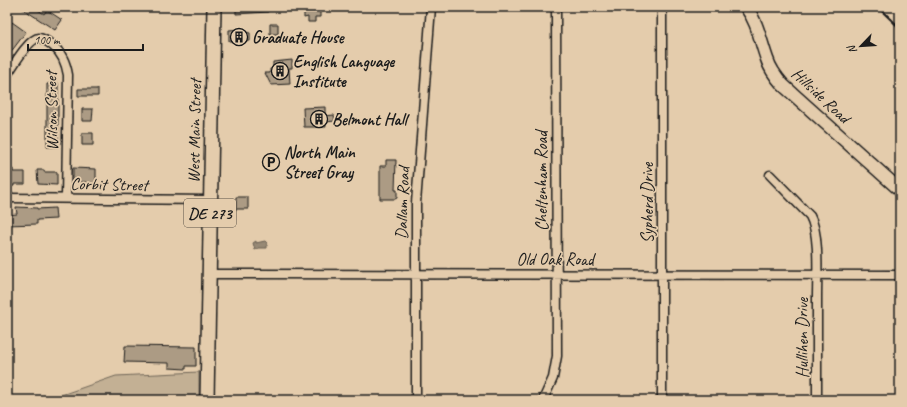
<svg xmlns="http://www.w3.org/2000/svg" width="907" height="407" font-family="Caveat,sans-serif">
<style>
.green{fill:#c3b094;stroke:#706658}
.water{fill:#978975;stroke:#665d51}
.building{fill:#ac9b84;stroke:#1c1c1c}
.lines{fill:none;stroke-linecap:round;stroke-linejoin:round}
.street-casing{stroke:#1c1c1c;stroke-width:11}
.secondary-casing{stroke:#1c1c1c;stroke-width:15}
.primary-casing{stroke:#1c1c1c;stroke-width:16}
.street{stroke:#e4ccac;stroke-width:8}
.secondary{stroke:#e4ccac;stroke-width:12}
.primary{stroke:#e4ccac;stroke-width:13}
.rail{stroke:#1c1c1c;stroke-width:2.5}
.labels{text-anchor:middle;stroke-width:3.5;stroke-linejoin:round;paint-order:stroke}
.shield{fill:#e4ccac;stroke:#585147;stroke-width:1}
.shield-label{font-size:16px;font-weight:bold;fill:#1c1c1c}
.poi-label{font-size:17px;font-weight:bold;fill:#1c1c1c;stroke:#e4ccac;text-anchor:start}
.street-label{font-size:17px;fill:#1c1c1c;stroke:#e4ccac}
</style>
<rect width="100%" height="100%" fill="#e4ccac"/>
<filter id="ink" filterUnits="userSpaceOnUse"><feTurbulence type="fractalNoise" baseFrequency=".025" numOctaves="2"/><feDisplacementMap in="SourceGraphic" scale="8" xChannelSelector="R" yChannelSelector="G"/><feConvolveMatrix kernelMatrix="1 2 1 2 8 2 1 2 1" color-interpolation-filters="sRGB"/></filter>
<g filter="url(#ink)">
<path class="green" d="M199,372V400H47L116,376Z"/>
<path class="water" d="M256,241V243L265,241L267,243V248H259L255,250L253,243Z"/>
<path class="building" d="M20,7H34L44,14L47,10L62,20L55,30Z
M236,7H268V12L236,14Z
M307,7H314V10H320V17H315V22H308V17L304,18V9H307Z
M12,22L26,32L7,57V30Z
M270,24H278V34H270Z
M241,29V31L250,33V41H229V30Z
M292,60V68H289L290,84L271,85L265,73H270V69H273V62Z
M58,83V147H47V84Z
M78,89H98V96H78Z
M325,107V116L334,115L335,121L325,122L326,127H304L303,108Z
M82,109H93L92,121H82Z
M82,133H93V145H82Z
M386,160H396L395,190H397V198L395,199H380V166H386Z
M73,168L96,169V184H86V182H73Z
M7,169H13V172H25V184H14V186L8,187Z
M37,170H44V172H57V185L38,184Z
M236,197H248V209H236Z
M16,207L37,208V209L55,208L56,219L37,220V224L7,225V215L17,214Z
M125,346L196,347V366H186V369L169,368V363L124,362Z"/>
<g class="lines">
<g class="street-casing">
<path id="street" d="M7,75C13,66 29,38 39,38C44,38 49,43 53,46C62,53 66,63 68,75L66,198
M770,175L810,216C820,234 817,277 817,298C817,332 817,366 817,400
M7,198L210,200
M209,274L900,275
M416,400V203L431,7
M543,400L553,378L557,356L556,7
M662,400V7"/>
</g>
<g class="secondary-casing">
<path id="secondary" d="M746,7C758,23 760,40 767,59C770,69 776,77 783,85L900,190"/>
</g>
<g class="primary-casing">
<path id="primary" d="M207,400L214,7"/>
</g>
<use href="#street" class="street"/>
<use href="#secondary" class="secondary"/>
<use href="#primary" class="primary"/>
<path class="rail" d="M878,7L900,28"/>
</g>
</g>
<defs>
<g id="building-ring" transform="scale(0.9)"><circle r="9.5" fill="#e4ccac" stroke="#1c1c1c" stroke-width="1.5"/><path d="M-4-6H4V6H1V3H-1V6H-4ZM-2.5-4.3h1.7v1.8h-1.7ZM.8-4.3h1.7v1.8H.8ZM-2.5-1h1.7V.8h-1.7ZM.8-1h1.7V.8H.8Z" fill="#1c1c1c"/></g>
<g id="parking-ring" transform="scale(0.9)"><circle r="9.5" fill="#e4ccac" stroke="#1c1c1c" stroke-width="1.5"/><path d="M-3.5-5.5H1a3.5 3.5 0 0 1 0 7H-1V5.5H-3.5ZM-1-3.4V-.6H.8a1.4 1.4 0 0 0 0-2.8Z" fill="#1c1c1c"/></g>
</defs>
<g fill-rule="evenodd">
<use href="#building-ring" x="239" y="37"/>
<use href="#building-ring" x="280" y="71"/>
<use href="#building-ring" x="319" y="119"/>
<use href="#parking-ring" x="271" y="162"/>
</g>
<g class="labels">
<rect class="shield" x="184" y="199" width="52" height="28" rx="3"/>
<g class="shield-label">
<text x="210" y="219">DE 273</text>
</g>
<g class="poi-label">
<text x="252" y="43">Graduate House</text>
<text x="293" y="67">English Language<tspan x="293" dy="20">Institute</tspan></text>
<text x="332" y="125">Belmont Hall</text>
<text x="284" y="158">North Main<tspan x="284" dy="20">Street Gray</tspan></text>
</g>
<g class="street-label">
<text transform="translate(821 95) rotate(43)" y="6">Hillside Road</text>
<text transform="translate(51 111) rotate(-91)" y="6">Wilson Street</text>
<text transform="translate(194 131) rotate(-89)" y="6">West Main Street</text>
<text transform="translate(541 181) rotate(-90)" y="6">Cheltenham Road</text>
<text transform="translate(109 184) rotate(1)" y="6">Corbit Street</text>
<text transform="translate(402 203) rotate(-88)" y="6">Dallam Road</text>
<text transform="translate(647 203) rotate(-90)" y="6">Sypherd Drive</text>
<text x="555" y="265">Old Oak Road</text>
<text transform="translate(802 338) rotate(-90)" y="6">Hullihen Drive</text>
</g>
</g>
<rect width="907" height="407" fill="none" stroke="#e4ccac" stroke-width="24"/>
<rect x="12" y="12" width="883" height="383" fill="none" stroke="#1c1c1c" stroke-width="1.5" filter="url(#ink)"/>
<g transform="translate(861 46) rotate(245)" stroke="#e4ccac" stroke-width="3" paint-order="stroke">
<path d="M0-3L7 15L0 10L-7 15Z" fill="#1c1c1c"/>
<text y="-6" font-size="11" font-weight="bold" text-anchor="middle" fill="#1c1c1c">N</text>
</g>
<path d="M28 44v6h115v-6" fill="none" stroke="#1c1c1c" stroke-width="2"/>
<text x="34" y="44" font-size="12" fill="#1c1c1c" stroke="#e4ccac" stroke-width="3" paint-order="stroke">100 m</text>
</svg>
